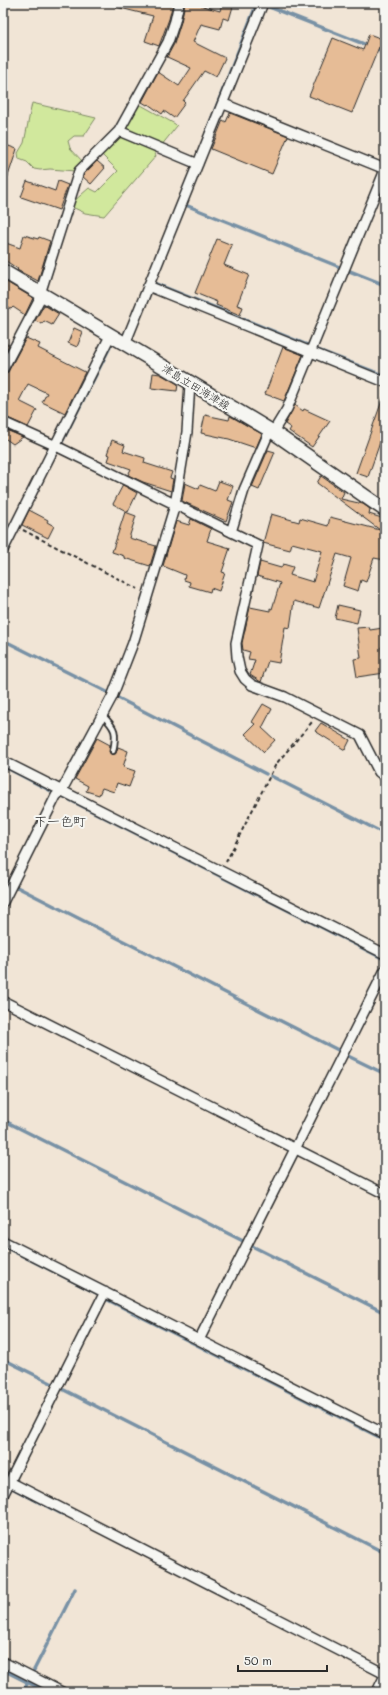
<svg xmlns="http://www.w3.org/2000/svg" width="388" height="1695" font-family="Mali,'Klee One',sans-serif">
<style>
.green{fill:#d1e89d;stroke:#7e8a64}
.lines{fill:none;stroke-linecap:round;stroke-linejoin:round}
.stream{stroke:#7891a5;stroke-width:3.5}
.building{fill:#e6bc96;stroke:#2b2b2b}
.lane-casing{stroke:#2b2b2b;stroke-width:8}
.street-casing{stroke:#2b2b2b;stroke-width:12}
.secondary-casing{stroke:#2b2b2b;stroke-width:16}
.path{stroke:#2b2b2b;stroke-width:2;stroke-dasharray:4 3;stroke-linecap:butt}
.lane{stroke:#f6f6f2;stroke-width:4.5}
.street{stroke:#f6f6f2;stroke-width:9}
.secondary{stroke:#f6f6f2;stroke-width:13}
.labels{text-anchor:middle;stroke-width:4;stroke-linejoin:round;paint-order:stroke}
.street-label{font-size:11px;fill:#2b2b2b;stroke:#f6f6f2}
.quarter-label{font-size:13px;fill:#2b2b2b;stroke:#f6f6f2}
</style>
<rect width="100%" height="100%" fill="#f1e5d6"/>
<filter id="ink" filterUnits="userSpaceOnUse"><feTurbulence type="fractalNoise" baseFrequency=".025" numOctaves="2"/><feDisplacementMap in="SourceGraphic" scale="8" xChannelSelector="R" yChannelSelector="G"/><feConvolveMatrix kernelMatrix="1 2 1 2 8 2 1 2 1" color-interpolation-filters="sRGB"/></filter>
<g filter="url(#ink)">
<path class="green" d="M32,103L96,118L84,136H74L68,141L70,148L83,162L75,171L50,169L40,170L34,169L27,162L19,159L18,153L24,143Z
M137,105H141L175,124L177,126L161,146L125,132V128Z
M120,137L154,151L156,156L104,216L85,213L72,207L73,202L89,188L97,192L118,171L102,155Z"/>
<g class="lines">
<path class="stream" d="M267,6L369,46
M375,48L385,52
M206,133L257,3
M188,206L342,268
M347,270L385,285
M154,283L310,346
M315,349L385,376
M65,446L61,444L111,345
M3,558L7,550
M3,640L109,693
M116,697L266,774
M3,766L55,793
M271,776L385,834
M64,797L384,959
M3,880L6,882
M17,887L340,1051
M346,1055L385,1074
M3,1120L243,1241
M250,1245L385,1313
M3,1246L98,1294
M106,1299L385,1440
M3,1359L53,1384
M64,1390L385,1553
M12,1488L62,1514
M3,1670L47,1692
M34,1670L75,1589
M23,1692L28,1682"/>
</g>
<path class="building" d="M116,3H173L169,19L159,46L145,41L153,16L116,7Z
M185,3H192L220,11L222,3H234L229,20L223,18L220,29L201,24L193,42L225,58L216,77L204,71L183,101L185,103L174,118L164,111L162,114L148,104L147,105L142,102L158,72L179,86L191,68L167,57L174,44L181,22Z
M369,34L385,40V50L379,47L352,113L309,96L333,38L363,50Z
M230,113L288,136L272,174L211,149L223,120L226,122Z
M3,144L17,149L5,185H3Z
M97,161L105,168L91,184L83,177L84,174Z
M27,181L55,191L58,181L68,185L59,210L21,197Z
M24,235L38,239L39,237L50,241L38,281L17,270L18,269L3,259V242L20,248Z
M217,239L232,245L224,265L249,275L237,305L243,307L240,315L216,305L217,302L195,293Z
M3,280L33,298L25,315L13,307L11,309L3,305Z
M44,305L59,314L52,325L44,321L42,324L35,321Z
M74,328L83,332L77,347L68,343Z
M26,338L40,344L38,348L85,372L65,413L42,402L47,393L28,384L19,401L37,410L28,427L3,416V375L8,372Z
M3,342L9,345L3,356Z
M283,347L303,355L284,401L265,394Z
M153,373L160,374L178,384L177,391L151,388Z
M384,395H385V428L368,477L356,473Z
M295,405L303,411L304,409L330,421L312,447L289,431L291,428L285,424Z
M205,415L229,420L230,416L232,417L262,434L256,448L229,439L201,433Z
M6,430L23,437L13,444L3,437Z
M112,440L125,445L123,451L145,458L144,463L172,472L170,478L173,479L171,491L143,482L128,475L131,469L108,461L110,455L107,454Z
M268,450L275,452L259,490L252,487Z
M321,476L344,492L341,499L363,504L370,509L369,514L385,519V560L374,558L366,582L361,580L358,591L343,586L351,558L337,554L319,608L294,601L290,628L285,627L279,663L268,661L261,682L250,675L255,660L248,659L250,652L243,650L242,643L250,607L270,611V608L272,609L280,583L257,576L260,562L281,568L283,564L293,567L290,575L313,582L322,551L292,543L290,550L263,543L271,514L299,522L300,518L328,526L330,517L380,530L317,483Z
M219,481L233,486L228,500L233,502L226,521L182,501L185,483L199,489L200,485L215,491Z
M123,485L137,493L128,512L113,504Z
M29,510L48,520L47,522L54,526L48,538L22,525Z
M125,512L136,516L129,538L156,546L150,566L124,558V556L112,552Z
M191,519L211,529L207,541L230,548L222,572L225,573L219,591L211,588L210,592L189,586L190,582L184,580L185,575L163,566L176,521L189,525Z
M338,605L360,610L357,623L335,618Z
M369,627L370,630L383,628L385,646L381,647L385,673L357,677L354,659L361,658L357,628Z
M263,704L272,709L262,728L275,740L264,752L245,734L255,724L252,722Z
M321,723L350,740L345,750L315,731Z
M97,738L110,745L109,752L112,755L116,753L118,747L128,751L123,767L135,771L129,787L117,783L114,792L102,788L99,795L86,791L88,786L75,779Z"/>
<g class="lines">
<g class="lane-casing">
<path id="lane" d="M102,715C116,728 117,733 113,751"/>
</g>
<g class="street-casing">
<path id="street" d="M224,104L385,169
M119,131L198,164
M148,286L385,382
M40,294L79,171L119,131L168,42L175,21L179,3
M125,344L263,3
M3,369L42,295
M3,422L54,445L258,545L236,643L237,657L240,671L245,679L252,685L285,697L360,735L379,772L385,777
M273,432L287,409L385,170
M231,532L244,490L270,430
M3,550L110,336
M3,761L385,954
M3,902L56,796L62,790L112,697L133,643L148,594L175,505L187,432L190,383
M3,1001L385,1194
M3,1241L385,1434
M199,1340L385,970
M10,1482L385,1674
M3,1495L105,1292
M3,1662L62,1692"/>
</g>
<g class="secondary-casing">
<path id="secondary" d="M3,271L273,432L385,510
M379,1692L385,1680"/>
</g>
<path class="path" d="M23,530L138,589
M226,862L276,764L312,722"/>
<use href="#lane" class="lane"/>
<use href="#street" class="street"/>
<use href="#secondary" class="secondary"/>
</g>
</g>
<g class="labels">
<g class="street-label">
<text transform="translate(196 387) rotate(31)" y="4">津島立田海津線</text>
</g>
<g class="quarter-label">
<text x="60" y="826">下一色町</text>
</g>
</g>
<rect width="388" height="1695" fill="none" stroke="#f6f6f2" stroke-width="16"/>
<rect x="8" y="8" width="372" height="1679" fill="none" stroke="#2b2b2b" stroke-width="1.5" filter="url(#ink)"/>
<path d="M238 1665v6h89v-6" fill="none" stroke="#2b2b2b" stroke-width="2"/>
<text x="244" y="1665" font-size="12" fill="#2b2b2b" stroke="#f6f6f2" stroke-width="3" paint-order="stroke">50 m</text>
</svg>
